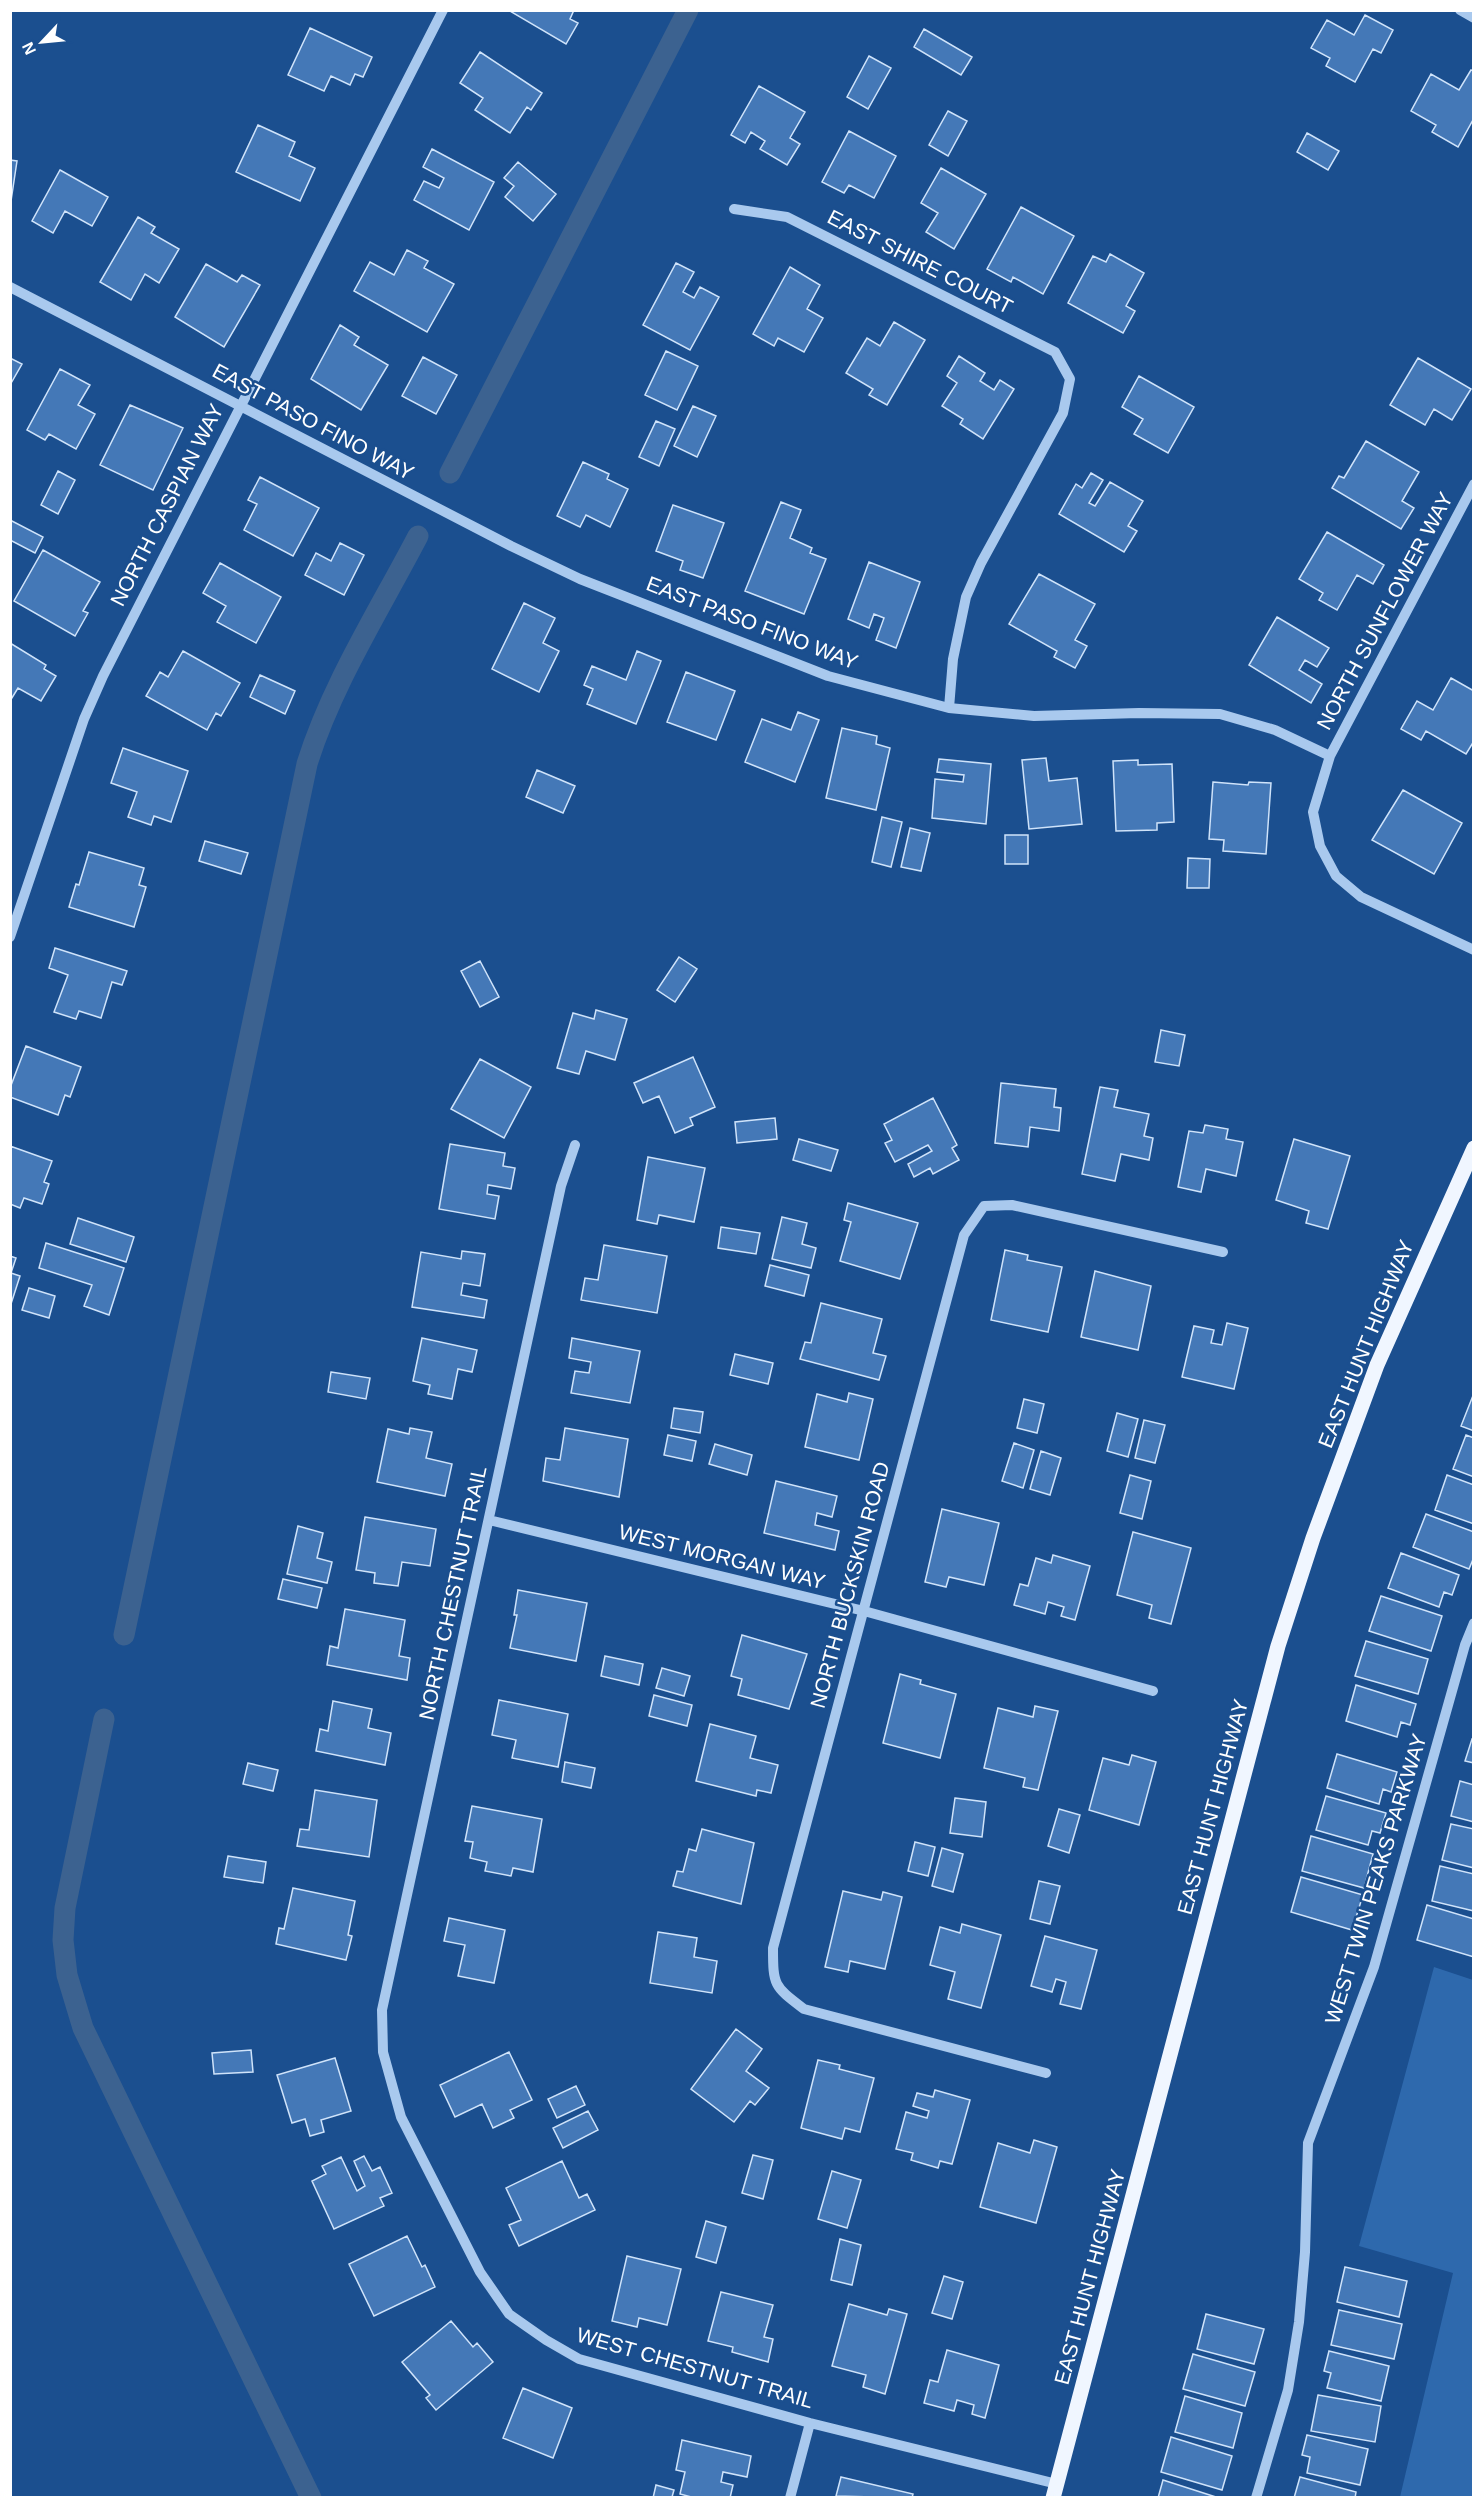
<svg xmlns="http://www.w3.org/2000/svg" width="1484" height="2508" font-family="Arial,sans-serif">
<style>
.green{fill:#2e69ad}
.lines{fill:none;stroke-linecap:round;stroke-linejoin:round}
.canal{stroke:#3c6290;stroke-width:21}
.building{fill:#4478b7;stroke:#cfe3fa;stroke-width:1.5}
.minor{stroke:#a9c9ee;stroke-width:10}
.major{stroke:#f0f6ff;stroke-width:15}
.labels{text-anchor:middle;stroke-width:5;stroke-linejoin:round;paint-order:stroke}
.street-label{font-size:21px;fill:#fff;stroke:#1b4f8f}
</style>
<rect width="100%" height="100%" fill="#1b4f8f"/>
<path class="green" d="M1434,1967L1473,1980V2497H1400L1453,2273L1359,2246Z"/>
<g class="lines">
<path class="canal" d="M450,473L688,10
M124,1635L307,764C332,684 380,609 418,536
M104,1719L65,1908L63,1940L67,1975L83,2028L311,2498"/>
</g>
<path class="building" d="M508,10H574L570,19L578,23L566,44Z
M1365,15L1393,30L1381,53L1373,49L1355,82L1326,66L1330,58L1311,48L1327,20L1354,35Z
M310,28L372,57L363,77L355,74L350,85L331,76L324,91L288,75Z
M924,29L972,57L961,75L914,47Z
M480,52L542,93L531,110L527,107L510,133L475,110L483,98L460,83Z
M869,56L891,68L868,109L847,97Z
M1471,70L1474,71V118L1458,147L1432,132L1436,125L1411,111L1431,74L1459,90Z
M759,86L805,112L790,138L800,144L787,165L760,149L765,141L751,132L745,143L731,135Z
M948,111L967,121L948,156L929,145Z
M258,125L295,142L289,156L315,168L300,201L236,172Z
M849,131L896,156L874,198L849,185L844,193L822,182Z
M1307,133L1339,151L1328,170L1297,152Z
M432,149L494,182L469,230L414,200L424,181L439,188L444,178L423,167Z
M10,160L17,161L11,201H10Z
M518,162L556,194L533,221L505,197L514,186L504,178Z
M941,168L986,194L954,249L926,232L938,213L921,203Z
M60,170L108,197L92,226L65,211L53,233L32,221Z
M1021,207L1074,236L1043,294L1013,277L1011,282L987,269Z
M138,217L155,227L151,233L179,249L159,283L145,274L131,300L100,282Z
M407,250L428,261L424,268L454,284L427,332L354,291L370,262L394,275Z
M1110,254L1144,273L1126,306L1135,311L1123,333L1068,303L1093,256L1106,262Z
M676,263L694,272L683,292L694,298L700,287L719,297L690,350L643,325Z
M206,264L237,282L242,275L260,285L224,347L175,317Z
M790,267L820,285L807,309L823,318L804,352L778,338L774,346L753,334Z
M894,322L925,340L887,405L869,395L873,389L846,373L867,338L880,346Z
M340,325L359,337L354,345L388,365L361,410L311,379Z
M666,351L698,366L677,410L645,395Z
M959,356L985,373L980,381L994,390L1000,380L1014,389L983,439L960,424L963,419L942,406L957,383L947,376Z
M423,357L457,375L436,414L402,396Z
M10,358L22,364L10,385Z
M1418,358L1471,389L1452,420L1434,409L1425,425L1390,405Z
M60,369L90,385L78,405L95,414L76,449L49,434L45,440L27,430Z
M1139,376L1194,407L1168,453L1134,434L1143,419L1122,407Z
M130,405L183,428L153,490L100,465Z
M693,406L716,416L697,457L674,446Z
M656,421L675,429L659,466L639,457Z
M1366,441L1419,472L1402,501L1414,508L1401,529L1332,488L1339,476L1344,478Z
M583,462L609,474L607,479L628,489L610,527L586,515L580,527L557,516Z
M58,471L75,480L58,514L41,505Z
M1091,473L1103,480L1089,503L1095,506L1110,482L1143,501L1128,526L1137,531L1124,552L1059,514L1076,484L1082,488Z
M260,477L319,508L293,556L244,530L257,504L248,500Z
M781,502L801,510L790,538L812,548L810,553L826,559L804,614L745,591Z
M673,505L724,523L703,578L680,570L683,561L656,551Z
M10,520L43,537L35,553L10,540Z
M1327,532L1384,565L1373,584L1357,575L1337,610L1319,600L1323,593L1299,579Z
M340,543L364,555L344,595L305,575L316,553L331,561Z
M43,550L100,582L83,611L88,613L75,636L14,601Z
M869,562L920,582L896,648L876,640L884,618L874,614L869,628L848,619Z
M220,563L281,597L256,643L217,622L226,606L203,593Z
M1039,574L1095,604L1075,640L1087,646L1075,668L1054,657L1057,651L1009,624Z
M524,603L555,618L543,643L559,651L539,692L492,669Z
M1277,617L1329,648L1317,667L1305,660L1299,670L1322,684L1311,703L1249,665Z
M10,643L46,665L44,669L56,676L41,701L18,688L10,701Z
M183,651L240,683L221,716L216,713L207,730L146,696L160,672L168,677Z
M637,651L661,661L636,724L587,704L593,689L584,685L592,666L626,680Z
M686,672L735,691L716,740L667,722Z
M260,675L295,691L285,714L250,697Z
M1451,678L1474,691V741L1466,754L1426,731L1421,740L1401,729L1417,701L1433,710Z
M798,712L819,720L795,782L745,762L762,719L791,730Z
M842,728L877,736L876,744L890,748L876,810L826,798Z
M123,748L188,771L171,822L154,816L151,825L128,817L137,792L111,783Z
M1046,758L1049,781L1077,778L1082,824L1029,829L1022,760Z
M939,759L991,764L986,824L932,818L935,779L963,782L964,775L937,772Z
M1138,760V765L1172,764L1174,822L1157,823V830L1116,831L1113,761Z
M537,770L575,786L563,813L526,797Z
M1213,782L1248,785L1249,782L1271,783L1266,854L1223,851L1224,840L1209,839Z
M1403,790L1462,823L1434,874L1372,840Z
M882,817L902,822L891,867L872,862Z
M910,828L930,833L921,871L901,867Z
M1005,835H1028V864H1005Z
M205,841L248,853L241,874L199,861Z
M89,852L144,868L139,885L146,887L134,927L69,907L76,884L79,885Z
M1188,858L1210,859L1209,888H1187Z
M55,948L127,971L122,985L112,982L101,1018L79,1011L76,1019L54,1012L68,975L49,968Z
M679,957L697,969L675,1002L657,990Z
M480,961L499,997L480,1007L461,971Z
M596,1010L627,1019L615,1060L586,1051L579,1074L557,1068L573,1013L594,1019Z
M1161,1030L1185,1035L1179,1066L1155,1062Z
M26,1046L81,1067L70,1097L65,1095L58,1115L10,1097V1088Z
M693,1057L715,1107L690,1118L693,1125L675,1133L659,1096L643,1103L634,1083Z
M480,1059L531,1087L504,1138L451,1109Z
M1001,1083L1056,1089L1054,1107L1061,1108L1059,1131L1030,1127L1028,1147L995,1143Z
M1100,1087L1118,1090L1114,1107L1149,1114L1144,1136L1153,1138L1149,1160L1121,1154L1115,1181L1082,1174Z
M933,1098L957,1145L952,1148L959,1160L933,1174L930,1168L914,1177L908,1164L932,1151L928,1145L895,1162L885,1143L892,1140L884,1124Z
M775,1118L777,1139L737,1143L735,1122Z
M1205,1125L1228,1129L1226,1139L1243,1142L1236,1176L1206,1169L1201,1192L1178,1187L1189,1131L1203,1133Z
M799,1139L838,1150L831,1171L793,1160Z
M1294,1139L1350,1156L1328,1229L1306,1223L1309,1211L1276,1200Z
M450,1144L505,1153L503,1166L515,1168L511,1189L488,1185L487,1194L499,1196L495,1219L439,1209Z
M10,1146L52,1161L44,1182L49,1184L42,1204L24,1198L20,1208L10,1204Z
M648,1157L705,1168L694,1222L659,1215L657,1224L637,1220Z
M848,1203L918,1223L900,1279L840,1261L851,1222L844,1220Z
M782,1217L807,1223L802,1244L816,1248L811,1268L772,1259Z
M78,1218L134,1237L126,1262L70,1244Z
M721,1227L760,1233L756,1254L718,1248Z
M46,1243L124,1268L109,1315L84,1306L92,1285L39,1268Z
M604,1245L667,1256L657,1313L581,1300L585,1278L598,1280Z
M1005,1250L1028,1255L1027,1260L1062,1267L1048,1332L991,1320Z
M462,1251L485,1254L480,1286L463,1283L461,1295L487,1300L484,1318L412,1307L421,1252L461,1259Z
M10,1256L16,1258L11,1273L20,1276L10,1307Z
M770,1265L809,1275L804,1296L765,1286Z
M1095,1271L1151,1286L1138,1350L1081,1337Z
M29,1288L55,1296L49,1318L22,1310Z
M821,1303L882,1319L873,1353L886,1356L879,1380L800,1359L805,1342L811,1343Z
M1227,1323L1248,1328L1234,1389L1182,1377L1194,1326L1214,1330L1211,1343L1222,1345Z
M422,1338L477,1350L472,1372L458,1369L452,1399L428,1394L430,1385L413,1381Z
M572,1338L640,1351L630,1403L571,1393L575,1371L589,1373L591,1362L569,1358Z
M735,1354L773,1363L768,1384L730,1375Z
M331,1372L370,1378L366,1399L328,1392Z
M849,1393L873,1399L859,1460L805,1447L817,1394L847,1402Z
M1474,1393V1431L1461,1426Z
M1024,1399L1044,1404L1037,1433L1017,1428Z
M674,1408L703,1412L700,1433L671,1428Z
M1117,1413L1138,1419L1128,1457L1107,1451Z
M1144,1420L1165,1425L1155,1463L1135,1458Z
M410,1428L432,1432L426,1458L452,1464L445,1496L377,1482L388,1429L409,1434Z
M565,1428L628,1439L619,1497L543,1481L546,1458L560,1460Z
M668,1435L696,1441L692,1461L664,1455Z
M1466,1435L1474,1438V1477L1453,1469Z
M1014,1443L1034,1450L1023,1488L1002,1481Z
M715,1444L752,1455L747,1475L709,1464Z
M1041,1451L1061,1458L1050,1495L1030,1489Z
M1130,1475L1151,1481L1142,1519L1120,1513Z
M1447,1475L1474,1485V1524L1435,1510Z
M776,1481L837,1496L832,1517L817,1513L815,1525L839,1531L835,1550L764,1533Z
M942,1509L999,1523L984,1585L949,1577L946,1587L925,1582Z
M1426,1514L1474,1532V1557L1469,1569L1413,1547Z
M365,1517L436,1529L430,1566L402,1562L398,1586L374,1583L375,1573L356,1570Z
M298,1526L323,1533L317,1558L332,1562L327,1583L287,1574Z
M1133,1532L1191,1548L1171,1624L1149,1618L1152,1605L1117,1595Z
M1401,1553L1459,1575L1452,1595L1444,1592L1439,1607L1388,1588Z
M1053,1555L1090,1566L1075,1620L1061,1616L1064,1607L1048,1602L1045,1614L1014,1605L1020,1584L1028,1586L1036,1558L1051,1563Z
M283,1579L322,1588L317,1608L278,1599Z
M518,1590L587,1603L576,1661L510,1648L517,1615H514Z
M1381,1596L1442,1616L1431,1651L1369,1631Z
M345,1609L405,1620L399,1656L410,1658L407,1680L327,1665L330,1646L338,1648Z
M742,1635L807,1654L789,1709L738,1695L742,1679L731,1676Z
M1366,1641L1428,1659L1418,1694L1355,1676Z
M605,1656L643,1664L639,1685L601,1676Z
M662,1668L690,1676L684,1696L656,1688Z
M900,1674L921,1680L920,1684L956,1694L940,1758L883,1743Z
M1356,1685L1416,1704L1410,1725L1401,1722L1397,1737L1346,1721Z
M654,1695L692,1705L687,1726L649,1716Z
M499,1700L568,1714L558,1767L512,1758L516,1740L492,1735Z
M333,1701L372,1709L368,1728L391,1733L385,1765L316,1751L320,1729L328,1731Z
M1035,1706L1058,1711L1038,1790L1023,1787L1025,1778L984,1768L998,1708L1033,1717Z
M710,1724L756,1736L750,1758L778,1765L771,1793L757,1790L756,1796L696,1781Z
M1472,1739L1474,1740V1763L1465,1761Z
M1337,1754L1397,1772L1391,1792L1383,1789L1379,1804L1327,1788Z
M1132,1755L1156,1762L1139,1825L1089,1810L1103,1758L1129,1765Z
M565,1762L595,1768L591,1788L562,1782Z
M248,1763L278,1770L273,1791L243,1784Z
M1460,1781L1474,1785V1822L1451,1816Z
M315,1790L377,1800L369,1857L297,1846L300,1829L309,1830Z
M1326,1796L1386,1813L1380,1833L1372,1831L1368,1845L1316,1830Z
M955,1798L986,1802L982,1837L950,1833Z
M472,1806L542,1819L533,1872L513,1868L511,1876L485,1871L487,1862L470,1858L473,1842L465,1841Z
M1059,1809L1080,1815L1069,1853L1048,1846Z
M1451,1824L1474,1829V1868L1442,1860Z
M702,1829L754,1843L741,1904L673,1886L677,1871L683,1872L689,1849L696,1851Z
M1311,1836L1373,1854L1364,1888L1302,1871Z
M915,1842L935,1847L928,1876L908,1871Z
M942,1848L963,1854L953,1892L932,1886Z
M228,1856L266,1862L263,1883L224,1877Z
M1440,1866L1474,1874V1911L1432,1901Z
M1301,1877L1363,1895L1352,1930L1291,1912Z
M1039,1881L1060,1886L1050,1924L1030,1919Z
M293,1888L355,1901L348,1935L352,1936L346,1960L276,1944L279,1928L284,1929Z
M843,1891L881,1900L883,1892L902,1897L885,1969L850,1961L848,1972L825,1967Z
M1427,1905L1474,1919V1957L1417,1940Z
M449,1918L505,1930L494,1983L458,1976L465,1945L444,1941Z
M962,1924L1001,1935L981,2008L948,1999L955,1972L930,1965L940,1927L960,1933Z
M658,1932L697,1938L694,1957L717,1961L712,1993L650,1983Z
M1045,1936L1097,1950L1081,2009L1060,2004L1066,1982L1056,1979L1052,1992L1031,1986Z
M736,2029L762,2049L746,2071L769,2088L755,2105L750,2101L734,2122L691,2089Z
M251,2050L253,2072L214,2074L212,2053Z
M509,2052L532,2100L510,2110L514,2118L493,2128L482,2104L455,2117L440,2085Z
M335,2058L351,2111L321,2120L324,2132L310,2136L305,2119L292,2123L277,2075Z
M818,2060L840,2065L839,2069L874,2078L860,2132L845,2128L842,2139L801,2128Z
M576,2086L585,2105L557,2118L548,2099Z
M935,2090L970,2100L952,2164L940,2161L938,2168L911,2160L913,2153L896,2149L906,2112L927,2118L929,2111L913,2106L917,2093L933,2097Z
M588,2111L598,2130L563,2148L553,2128Z
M1034,2140L1057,2147L1036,2223L980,2207L998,2143L1030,2153Z
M753,2155L773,2160L763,2199L742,2193Z
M364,2156L372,2171L380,2167L392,2193L380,2198L384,2206L334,2229L312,2181L326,2174L322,2166L341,2157L357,2191L365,2186L354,2161Z
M562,2161L579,2198L587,2194L595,2210L519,2246L509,2225L521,2220L506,2188Z
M832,2171L861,2180L847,2228L818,2219Z
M706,2221L726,2227L716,2263L696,2257Z
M407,2236L422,2267L425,2265L435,2287L374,2316L349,2264Z
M840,2239L861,2245L852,2285L831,2280Z
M627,2256L681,2269L667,2325L639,2318L637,2327L612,2321Z
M1345,2267L1407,2281L1399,2317L1337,2302Z
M944,2276L963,2282L952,2319L932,2313Z
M721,2292L773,2305L764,2337L773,2339L768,2362L732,2352L733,2347L708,2341Z
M849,2304L887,2315L889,2309L907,2314L885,2394L863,2387L866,2375L832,2366Z
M1339,2310L1402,2324L1394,2359L1331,2345Z
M1206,2314L1264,2329L1254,2364L1197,2349Z
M451,2321L473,2347L477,2343L493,2362L436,2410L426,2398L430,2395L402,2362Z
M947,2350L999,2365L985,2418L972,2414L974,2405L957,2400L954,2411L924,2403L930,2380L938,2382Z
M1329,2351L1389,2366L1381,2401L1327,2388L1331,2373L1324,2371Z
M1193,2354L1255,2372L1245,2406L1183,2389Z
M523,2388L572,2408L553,2458L503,2438Z
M1318,2395L1381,2406L1375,2442L1311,2431Z
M1185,2396L1242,2413L1233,2448L1175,2432Z
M1307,2435L1368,2449L1360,2485L1307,2473L1310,2457L1302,2455Z
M1171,2437L1232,2456L1222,2490L1161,2472Z
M682,2440L751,2456L747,2477L723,2472L721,2482L733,2485L730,2498H695L680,2494L685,2472L676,2470Z
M841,2477L913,2494L912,2498L836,2496Z
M1300,2477L1356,2492L1355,2498H1294Z
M1163,2480L1219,2498H1158Z
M656,2485L674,2490L672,2497L675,2498H653Z"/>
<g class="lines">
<path class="minor" d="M1460,10L1474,18
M734,209L787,217L1055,352L1070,379L1063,413L981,563L966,597L953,659L949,708
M10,287L511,546L580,579L828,676L949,708L1034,716L1139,713L1220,714L1275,730L1330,756L1313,812L1320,846L1336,876L1361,897L1474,950
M1330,756L1474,484
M10,937L84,719L103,676L443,10
M575,1145L561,1186L382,2010L383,2052L401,2117L480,2272L509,2314L546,2340L579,2359L810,2423L1057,2484
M489,1520L864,1611L1153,1691
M1046,2073L804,2009C774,1986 773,1986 773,1948L964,1235L984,1206L1012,1205L1223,1252
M790,2498L810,2423
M1256,2498L1288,2390L1299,2322L1305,2252L1308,2143L1374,1967L1465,1645L1474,1623"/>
<path class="major" d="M1053,2498L1278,1646L1313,1538L1377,1365L1474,1148"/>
</g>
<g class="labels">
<g class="street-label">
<text transform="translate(920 262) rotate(27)" y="7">EAST SHIRE COURT</text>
<text transform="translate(313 422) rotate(28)" y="7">EAST PASO FINO WAY</text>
<text transform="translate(167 505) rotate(-63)" y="7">NORTH CASPIAN WAY</text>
<text transform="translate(1385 611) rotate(-62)" y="7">NORTH SUNFLOWER WAY</text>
<text transform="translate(752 623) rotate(21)" y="7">EAST PASO FINO WAY</text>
<text transform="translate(1366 1344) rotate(-68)" y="7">EAST HUNT HIGHWAY</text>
<text transform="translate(722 1557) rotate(14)" y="7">WEST MORGAN WAY</text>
<text transform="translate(850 1585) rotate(-75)" y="7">NORTH BUCKSKIN ROAD</text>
<text transform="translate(453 1593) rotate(-78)" y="7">NORTH CHESTNUT TRAIL</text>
<text transform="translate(1213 1807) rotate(-75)" y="7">EAST HUNT HIGHWAY</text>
<text transform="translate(1376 1879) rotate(-73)" y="7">WEST TWIN PEAKS PARKWAY</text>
<text transform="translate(1090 2277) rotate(-75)" y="7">EAST HUNT HIGHWAY</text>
<text transform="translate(695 2368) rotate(16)" y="7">WEST CHESTNUT TRAIL</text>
</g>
</g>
<rect width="1484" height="2508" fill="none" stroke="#ffffff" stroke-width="24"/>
<g transform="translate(42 42) rotate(244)" stroke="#1b4f8f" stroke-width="4.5" paint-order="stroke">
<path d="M0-4.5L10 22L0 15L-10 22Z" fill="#ffffff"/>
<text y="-9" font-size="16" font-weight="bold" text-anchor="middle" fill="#ffffff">N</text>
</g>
</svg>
